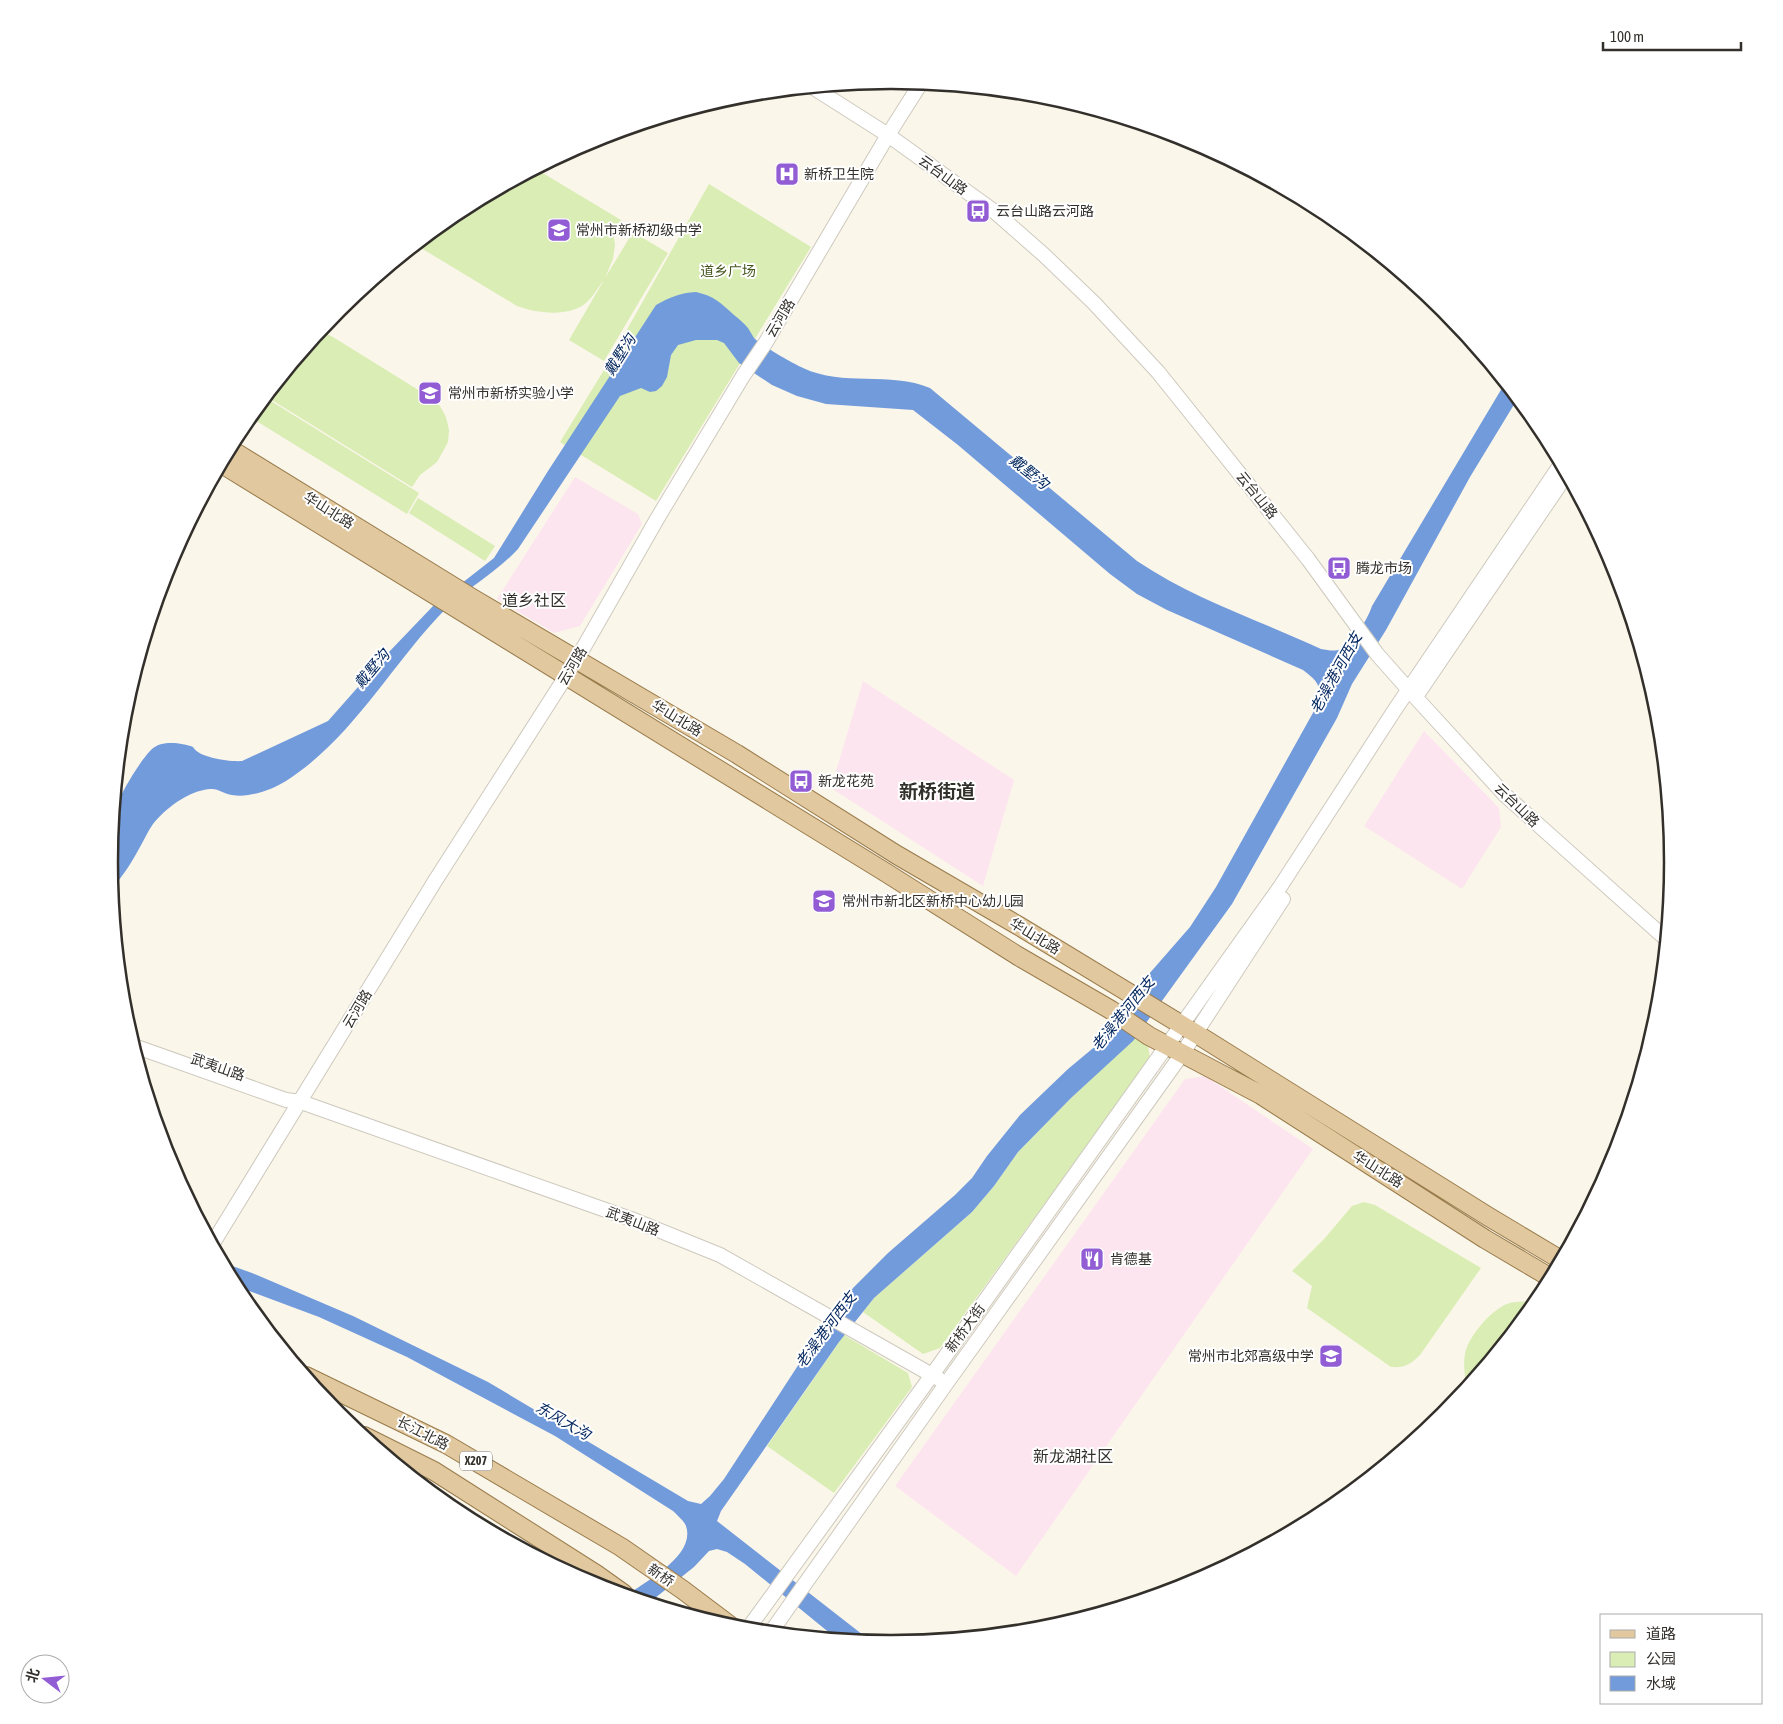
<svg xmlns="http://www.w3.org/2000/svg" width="1783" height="1724" font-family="'Asap Condensed','Noto Sans SC',sans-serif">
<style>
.commercial{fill:#fde5f0}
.green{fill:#d9edb4}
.water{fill:#729bdc}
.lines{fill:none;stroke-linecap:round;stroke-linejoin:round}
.minor-casing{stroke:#cec9be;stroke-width:16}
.major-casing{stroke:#987b4c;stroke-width:20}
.minor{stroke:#fff;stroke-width:14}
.major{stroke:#e2c89e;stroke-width:18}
.labels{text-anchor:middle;stroke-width:4;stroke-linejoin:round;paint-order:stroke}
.shield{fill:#fff;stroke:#706e6b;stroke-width:1}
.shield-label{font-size:12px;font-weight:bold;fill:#33302c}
.poi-label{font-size:14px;fill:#33302c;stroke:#fff;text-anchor:start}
.street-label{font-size:14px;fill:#33302c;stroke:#fff}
.park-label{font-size:14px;fill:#45551e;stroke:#fff}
.water-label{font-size:15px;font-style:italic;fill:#01255d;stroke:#fff}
.quarter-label{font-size:16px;fill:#33302c;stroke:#fff}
.district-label{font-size:19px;font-weight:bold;fill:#33302c;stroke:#fff}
.rim{fill:none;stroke:#33302c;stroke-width:2.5}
</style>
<rect width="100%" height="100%" fill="#fbf6ea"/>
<path class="commercial" d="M575,477L638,514L642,524L580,626L554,633L497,599Z
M863,681L1014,780L983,886L831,788Z
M1424,731L1499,808L1501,827L1462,889L1364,826Z
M1205,1076L1313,1149L1016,1576L895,1486L1185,1079Z"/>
<path class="green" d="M536,169L621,220L613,232L615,245L613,259L605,278L633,232L668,253L604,361L569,340L604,280C598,287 594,296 587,302C570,318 536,313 517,306L416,245L457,212Z
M709,184L811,247L656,501L560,442L607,365Z
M321,331L333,337L428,396L440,406L446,417L449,430L448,442L437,462L420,475L412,487L267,397Z
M266,398L419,493L407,514L250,417Z
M418,498L495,546L485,561L409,513Z
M1136,1037L1148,1046L1150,1058L940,1348L923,1354L863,1312L874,1298L972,1212L994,1186L1018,1152L1071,1098Z
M1364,1202L1375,1205L1481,1268L1420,1355C1411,1364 1405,1368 1391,1367L1307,1308L1312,1286L1292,1271L1325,1238L1352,1206Z
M1527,1301L1537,1302L1458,1399L1452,1395L1461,1383L1466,1386C1465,1375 1463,1365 1465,1354C1468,1337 1491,1310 1507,1304C1513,1301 1521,1302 1527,1301Z
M844,1335L908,1373L912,1387L834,1493L767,1446Z"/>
<path class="water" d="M696,292C714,296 721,303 734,315C739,319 744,323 748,328C750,331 752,335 754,338C762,346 792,363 803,368C843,387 890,371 930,388L1137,561C1193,599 1259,620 1321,649C1328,650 1334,652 1341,649C1353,643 1368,619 1372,606L1505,383L1518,398L1470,477L1386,630L1352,684L1337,718L1232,904L1133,1041L1071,1098L1018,1152L994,1186L972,1212L874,1298L839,1342L721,1511L717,1521L872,1642L837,1639L745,1564L727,1552L717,1549L709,1551L694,1567L650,1602L627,1595C647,1581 696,1555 686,1526C684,1521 677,1515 673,1511L555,1436L407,1357L319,1317L236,1286L224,1263L252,1273L353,1316L488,1382L688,1501L701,1504L710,1496L724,1479L823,1327L853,1288L888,1253L955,1195L972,1178L987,1156L1020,1115L1068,1069L1098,1044L1149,974L1190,927L1216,887L1319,702C1323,686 1315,679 1303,670L1167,610L1137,594L1110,574L958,445L913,410L826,404L797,396L772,385L739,363L724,343L717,340H696L678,345L671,355L667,377L662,386L656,391L650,392L641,388L620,396L518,549C494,575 461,591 437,618C387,672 350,740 286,781C271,790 250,798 232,795C224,794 218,788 210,789C188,791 166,808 153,824C148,831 144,840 140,847C132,862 123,876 112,888C110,864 109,834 115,811C118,797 141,759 152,749C162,740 182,743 193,747C199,758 230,762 242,761L328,721L389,652L434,605L494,558L548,471L656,305C670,297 680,293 696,292Z"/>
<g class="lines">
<g class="minor-casing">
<path id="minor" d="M814,88L888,135L995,212L1044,255L1094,303L1158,372L1308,559L1377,654L1408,689L1505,795L1666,939
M1417,695L1567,474
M134,1046L286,1100L301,1102L631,1219L720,1255L939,1379
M213,1243L435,881L577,659L657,519L743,376L766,342L888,135L921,83
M413,1476L421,1464
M747,1630L932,1375L1280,887L1394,711L1561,464
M771,1632L946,1384L1182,1054L1283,899"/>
</g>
<g class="major-casing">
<path id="major" d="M230,449L472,598L737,754L897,855L1019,926L1195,1033L1489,1217L1561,1260
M222,464L885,872L1018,956L1111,1010L1149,1036L1261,1095L1485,1239L1551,1278
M306,1376L446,1444L621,1547L683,1590L732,1627
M364,1436L434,1471L596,1574L624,1594"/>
</g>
<use href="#minor" class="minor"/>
<use href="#major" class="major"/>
</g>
<defs>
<g id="hospital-square" transform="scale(1.25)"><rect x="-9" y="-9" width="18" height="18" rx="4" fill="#925cd4" stroke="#fff"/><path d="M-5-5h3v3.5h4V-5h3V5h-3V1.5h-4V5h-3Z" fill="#fff"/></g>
<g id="bus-square" transform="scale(1.25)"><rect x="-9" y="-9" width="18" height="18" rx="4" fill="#925cd4" stroke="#fff"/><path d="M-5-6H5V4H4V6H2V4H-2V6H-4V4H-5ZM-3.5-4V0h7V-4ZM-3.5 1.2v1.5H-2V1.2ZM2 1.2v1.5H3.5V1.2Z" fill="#fff"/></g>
<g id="school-square" transform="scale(1.25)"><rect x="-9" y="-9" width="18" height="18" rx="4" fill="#925cd4" stroke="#fff"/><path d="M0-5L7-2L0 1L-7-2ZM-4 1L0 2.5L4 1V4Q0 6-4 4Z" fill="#fff"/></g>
<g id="restaurant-square" transform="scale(1.25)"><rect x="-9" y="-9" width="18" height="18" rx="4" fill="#925cd4" stroke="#fff"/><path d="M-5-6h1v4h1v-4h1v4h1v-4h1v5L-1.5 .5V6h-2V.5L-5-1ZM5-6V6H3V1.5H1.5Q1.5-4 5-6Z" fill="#fff"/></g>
</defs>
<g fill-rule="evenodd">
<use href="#hospital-square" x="787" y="174"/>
<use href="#bus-square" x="978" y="211"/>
<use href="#school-square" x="559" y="230"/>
<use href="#school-square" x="430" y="393"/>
<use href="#bus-square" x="1339" y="568"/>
<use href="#bus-square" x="801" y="781"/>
<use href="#school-square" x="824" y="901"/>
<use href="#restaurant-square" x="1092" y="1259"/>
<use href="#school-square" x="1331" y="1356"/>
</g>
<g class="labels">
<rect class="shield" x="460" y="1451.5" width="32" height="19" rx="4"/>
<g class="shield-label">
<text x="476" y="1465">X207</text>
</g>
<g class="poi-label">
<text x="804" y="179">新桥卫生院</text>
<text x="996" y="216">云台山路云河路</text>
<text x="576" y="235">常州市新桥初级中学</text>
<text x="448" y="398">常州市新桥实验小学</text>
<text x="1356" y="573">腾龙市场</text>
<text x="818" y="786">新龙花苑</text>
<text x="842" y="906">常州市新北区新桥中心幼儿园</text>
<text x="1110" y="1264">肯德基</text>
<text x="1314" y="1361" text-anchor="end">常州市北郊高级中学</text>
</g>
<g class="street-label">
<text transform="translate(943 175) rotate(36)" y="5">云台山路</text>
<text transform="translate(780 318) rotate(-59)" y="5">云河路</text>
<text transform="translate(1257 495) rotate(51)" y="5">云台山路</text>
<text transform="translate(329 510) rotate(32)" y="5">华山北路</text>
<text transform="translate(572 666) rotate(-59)" y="5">云河路</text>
<text transform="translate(677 718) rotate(31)" y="5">华山北路</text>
<text transform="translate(1517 805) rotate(44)" y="5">云台山路</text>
<text transform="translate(1035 936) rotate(31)" y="5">华山北路</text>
<text transform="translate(357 1009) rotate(-59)" y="5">云河路</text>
<text transform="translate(218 1067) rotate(19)" y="5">武夷山路</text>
<text transform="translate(1378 1169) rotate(32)" y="5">华山北路</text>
<text transform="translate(633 1221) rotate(21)" y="5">武夷山路</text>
<text transform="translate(965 1328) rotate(-54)" y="5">新桥大街</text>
<text transform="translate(423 1433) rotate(27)" y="5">长江北路</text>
<text transform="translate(661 1575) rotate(34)" y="5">新桥</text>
</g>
<g class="park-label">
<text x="728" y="276">道乡广场</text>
</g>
<g class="water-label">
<text transform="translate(620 355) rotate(-58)" y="5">戴墅沟</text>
<text transform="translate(1029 472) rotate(39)" y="5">戴墅沟</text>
<text transform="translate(372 669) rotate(-50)" y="5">戴墅沟</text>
<text transform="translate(1336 673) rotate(-61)" y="5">老澡港河西支</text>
<text transform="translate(1123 1014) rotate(-51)" y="5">老澡港河西支</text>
<text transform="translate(826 1330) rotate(-53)" y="5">老澡港河西支</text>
<text transform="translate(563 1421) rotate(30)" y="5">东风大沟</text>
</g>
<g class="quarter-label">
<text x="534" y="606">道乡社区</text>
<text x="1073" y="1462">新龙湖社区</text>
</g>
<g class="district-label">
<text x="937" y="798">新桥街道</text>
</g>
</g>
<path d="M0 0H1783V1724H0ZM118 862a773 773 0 1 1 1546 0a773 773 0 1 1-1546 0Z" fill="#fff" fill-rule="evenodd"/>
<path class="rim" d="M118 862a773 773 0 1 1 1546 0a773 773 0 1 1-1546 0Z"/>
<rect x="1600" y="1614" width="162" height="90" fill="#ffffff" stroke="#adacab"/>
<rect x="1610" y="1630" width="25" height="8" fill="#e2c89e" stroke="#adacab"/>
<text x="1646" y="1639" font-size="15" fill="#33302c">道路</text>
<rect x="1610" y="1652" width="25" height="15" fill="#d9edb4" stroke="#adacab"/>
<text x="1646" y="1664" font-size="15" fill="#33302c">公园</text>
<rect x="1610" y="1676" width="25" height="15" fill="#729bdc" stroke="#adacab"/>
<text x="1646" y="1689" font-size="15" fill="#33302c">水域</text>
<g transform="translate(45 1679) rotate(286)"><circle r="24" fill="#ffffff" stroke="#adacab"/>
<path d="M0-4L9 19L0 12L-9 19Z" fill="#925cd4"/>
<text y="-8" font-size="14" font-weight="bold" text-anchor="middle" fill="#33302c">北</text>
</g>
<path d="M1603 42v8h138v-8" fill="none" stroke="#33302c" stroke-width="2.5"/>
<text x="1610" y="42" font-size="15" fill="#33302c" stroke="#ffffff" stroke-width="4" paint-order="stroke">100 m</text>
</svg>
